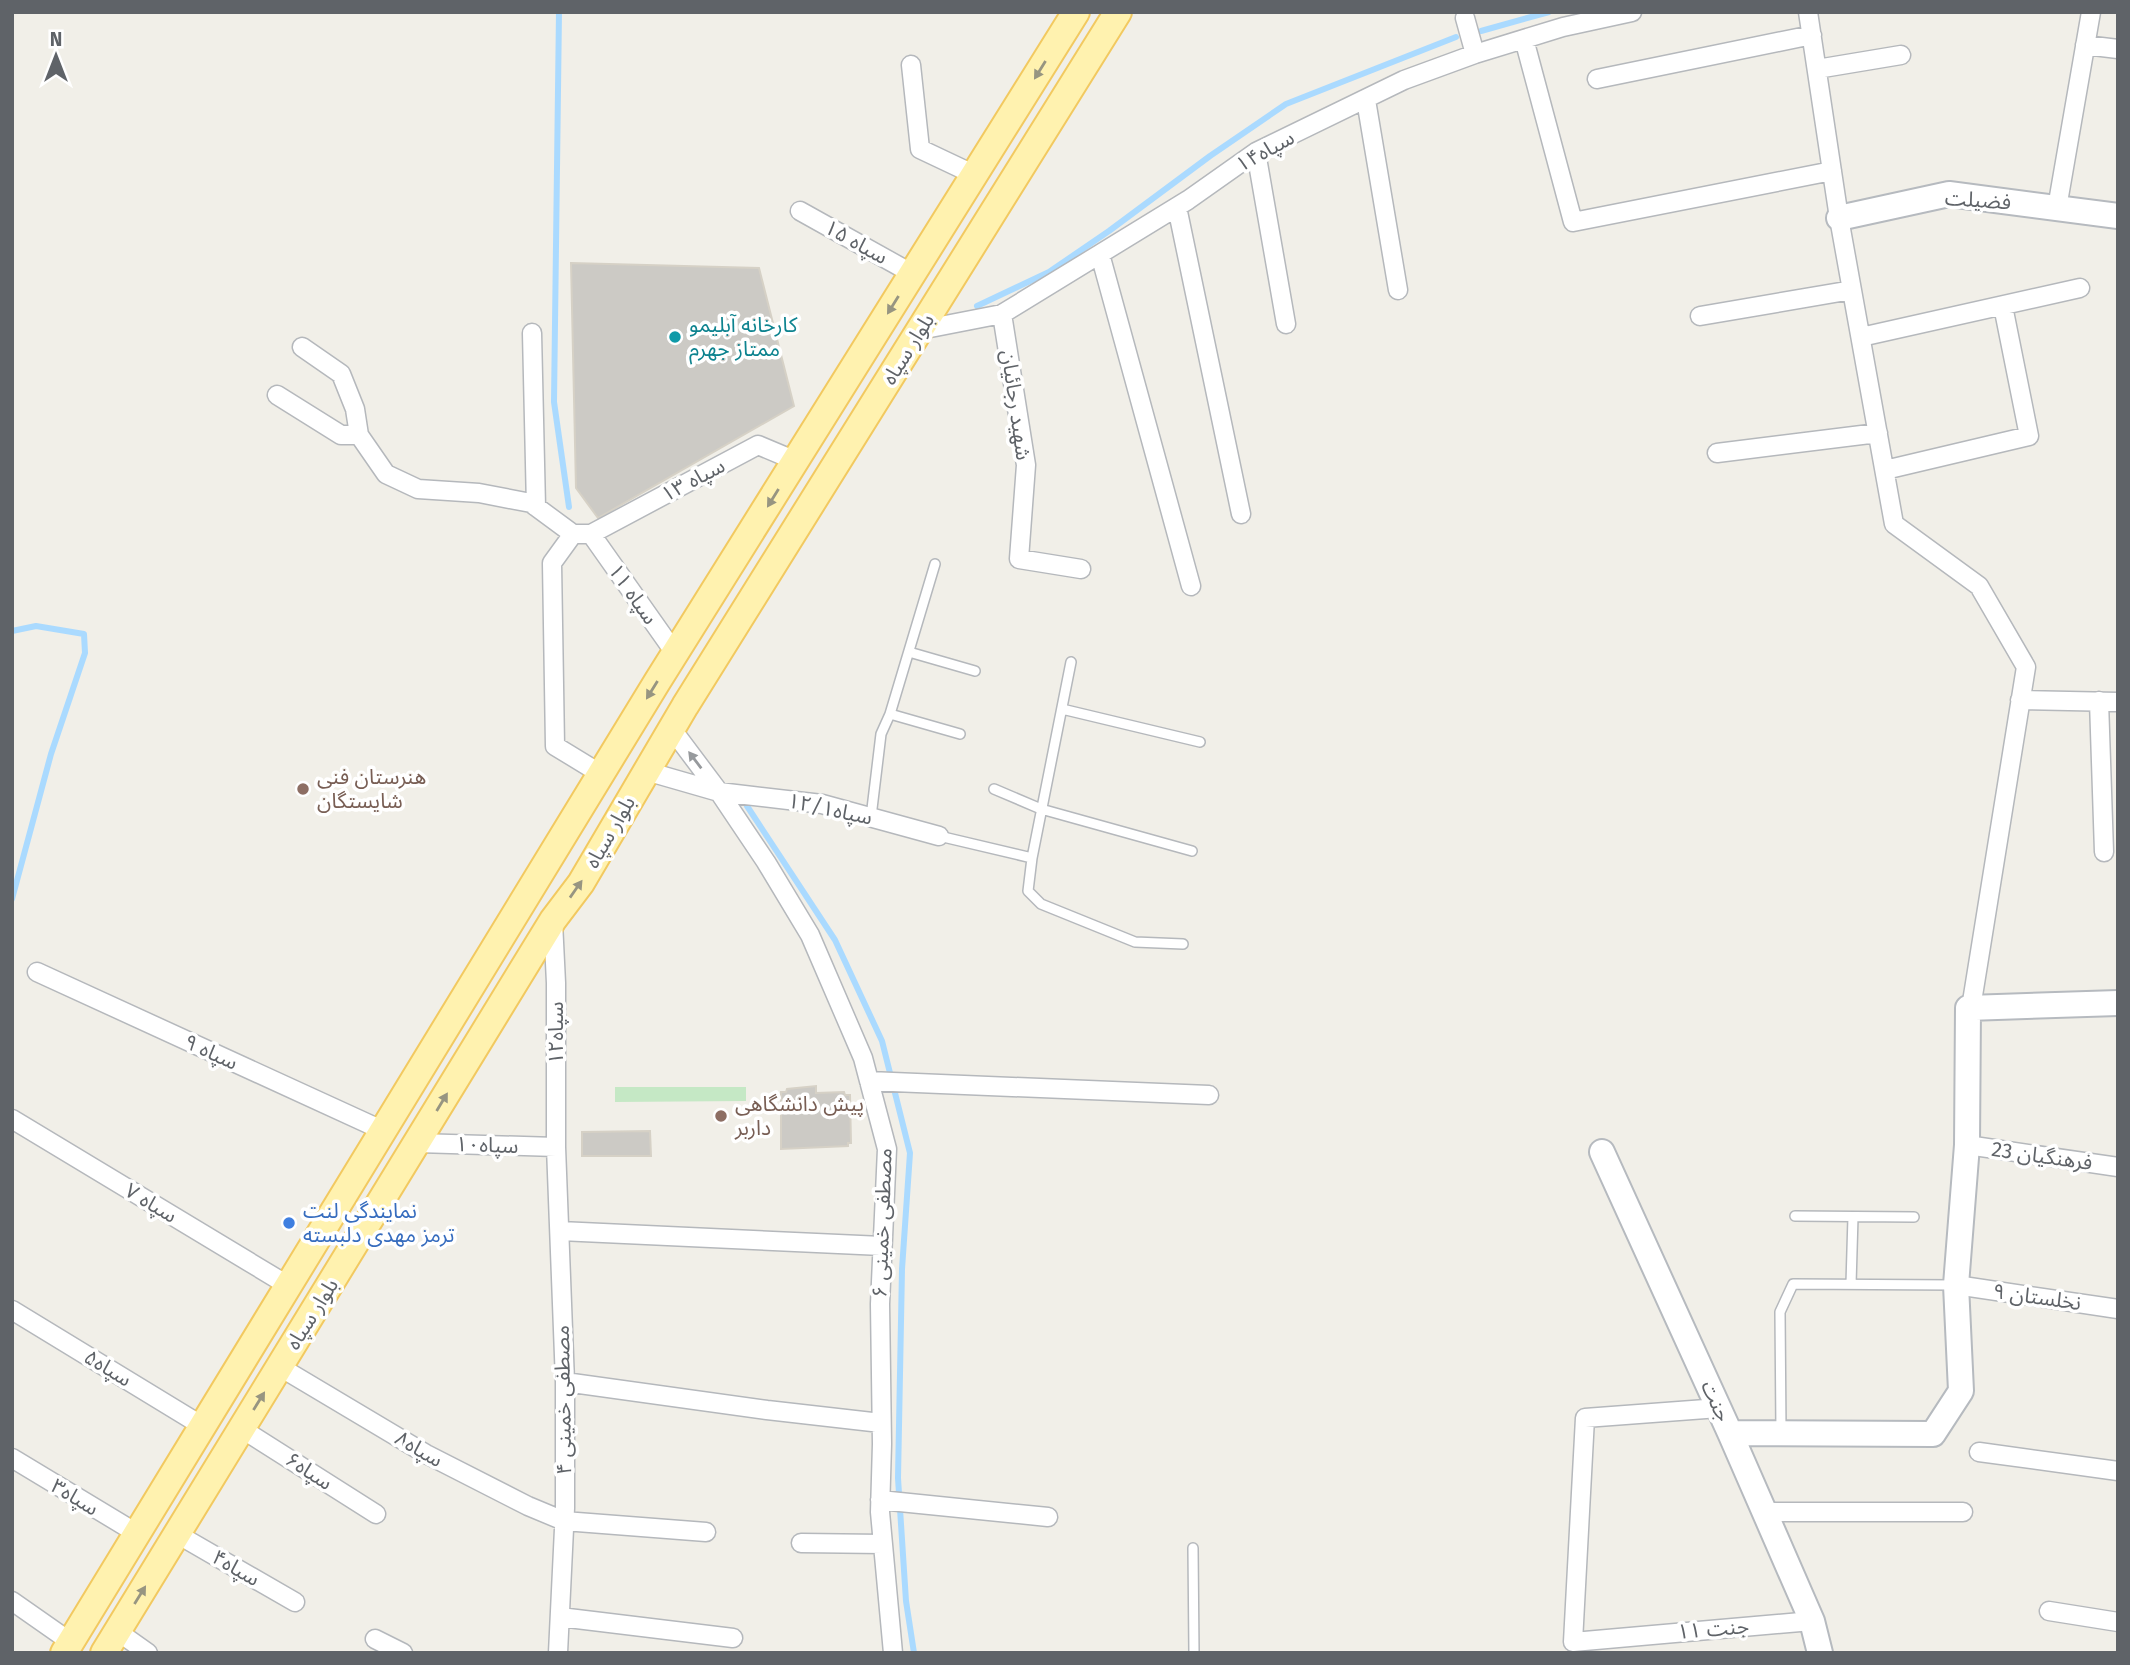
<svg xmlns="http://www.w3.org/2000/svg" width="2130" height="1665" font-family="'Fira Sans','Noto Sans Arabic',sans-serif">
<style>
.green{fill:#c5e8c5}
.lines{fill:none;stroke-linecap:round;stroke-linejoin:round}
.stream{stroke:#aadaff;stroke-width:6}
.building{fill:#cccac5;stroke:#d6d1c6;stroke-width:2}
.lane-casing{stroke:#b5b8bc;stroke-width:12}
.street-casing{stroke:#b5b8bc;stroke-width:21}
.secondary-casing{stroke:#b6babf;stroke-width:28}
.primary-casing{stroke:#f2c960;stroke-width:30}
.lane{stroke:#fff;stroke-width:9}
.street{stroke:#fff;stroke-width:18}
.secondary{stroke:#fff;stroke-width:24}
.primary{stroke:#fff2af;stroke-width:26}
.oneway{fill:#979581}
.oneway2{fill:#979a9d}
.culture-dot{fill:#0f9aa8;stroke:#fff;stroke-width:2.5}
.education-dot{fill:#8d6e63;stroke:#fff;stroke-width:2.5}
.shop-dot{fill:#3f7fe0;stroke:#fff;stroke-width:2.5}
.labels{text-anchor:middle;stroke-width:7;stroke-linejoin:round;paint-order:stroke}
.street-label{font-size:21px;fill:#5f6368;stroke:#fff}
.culture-label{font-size:21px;fill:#0d838f;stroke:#fff;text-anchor:start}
.education-label{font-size:21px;fill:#785e54;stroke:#fff;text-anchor:start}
.shop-label{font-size:21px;fill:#366cbe;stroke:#fff;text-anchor:start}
</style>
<rect width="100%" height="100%" fill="#f1efe8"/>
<path class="green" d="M615,1087H746V1101L615,1102Z"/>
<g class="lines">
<path class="stream" d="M559,12L554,402L569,507
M1481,31L1549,12
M977,306L1049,272L1109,231L1210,156L1286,104L1456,37
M12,631L36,626L84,634L85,653L51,754L12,899
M747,806L835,940L882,1041L910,1153L902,1269L898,1478L906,1601L914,1653"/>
</g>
<path class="building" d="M571,263L759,268L794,406L598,518L576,488Z
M816,1086V1093L844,1092L845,1095H850L851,1143H848V1146L781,1149V1092H786L787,1089Z
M650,1131L651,1156H582V1132Z"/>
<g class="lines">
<g class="lane-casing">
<path id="lane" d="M909,652L975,671
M1062,709L1200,742
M890,714L960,734
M994,789L1041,809L1192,851
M871,817L881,734L890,714L935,564
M939,836L1032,858L1071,662
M1032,858L1028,891L1041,904L1135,942L1183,944
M1795,1216L1914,1217
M1851,1284L1853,1217
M1781,1432L1780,1312L1793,1284L1954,1285
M1193,1548L1194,1653"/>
</g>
<g class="street-casing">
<path id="street" d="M1808,12L1839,218L1894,524L1979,586L2026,667L1971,1008
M1465,18L1475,54
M1524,39L1573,222L1832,171
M2085,45L2118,49
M911,65L920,149L975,175
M1817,69L1901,55
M1597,79L1812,35
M1366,100L1398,290
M1256,152L1286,324
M1177,207L1241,514
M2057,208L2091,12
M800,211L913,274
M1100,254L1191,586
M1002,314L1026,465L1019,559L1081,569
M1700,316L1852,290
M920,330L1002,314L1188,200L1256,152L1404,80L1475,54L1563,27L1632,12
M532,333L536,507
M1861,337L2080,288
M302,347L341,374L355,409L359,435
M277,395L341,435H359L386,474L418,489L479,493L531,503L573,534H591
M1717,453L1878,433
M1885,470L2029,436L2003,306
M573,534L552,563L555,746L601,774
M591,534L758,445L796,461
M591,534L675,653
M2020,700L2118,702
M2099,701L2104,852
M671,728L719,792L766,862L810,935L863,1058L887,1149L880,1304L882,1444L880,1512L893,1653
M646,771L719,792L822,804L939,836
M553,922L556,983V1147L565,1382V1508L558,1653
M37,972L384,1131
M869,1081L1209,1095
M12,1119L289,1286
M417,1143L556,1147
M1967,1145L2118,1167
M560,1231L882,1246
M1956,1285L2118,1309
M12,1310L204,1427
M280,1367L426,1454L528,1506L564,1521L706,1532
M565,1382L767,1410L881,1423
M1719,1408L1585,1418L1573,1642L1812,1621
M242,1429L376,1514
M1979,1452L2118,1471
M12,1458L138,1534
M880,1500L1048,1517
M1765,1512H1963
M177,1534L295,1602
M801,1543L883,1544
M12,1601L72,1643
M2049,1611L2118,1622
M560,1617L733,1638
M117,1631L148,1653
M375,1639L403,1653"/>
</g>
<g class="secondary-casing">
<path id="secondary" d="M1839,218L1949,194L2118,216
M1602,1152L1730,1433L1812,1621L1820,1653
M1730,1433L1933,1434L1961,1391L1956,1285L1967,1145L1968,1008L2118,1003"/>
</g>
<g class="primary-casing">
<path id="primary" d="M64,1653L657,682L1076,12
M104,1653L553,920L581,883L685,706L1118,12"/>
</g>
<use href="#lane" class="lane"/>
<use href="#street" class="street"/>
<use href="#secondary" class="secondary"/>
<use href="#primary" class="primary"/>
</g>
<defs><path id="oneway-solid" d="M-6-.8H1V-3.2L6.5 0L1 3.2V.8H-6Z" transform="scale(1.75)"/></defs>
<g class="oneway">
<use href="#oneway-solid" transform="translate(1040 70) rotate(122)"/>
<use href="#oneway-solid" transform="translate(893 305) rotate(122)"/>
<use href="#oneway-solid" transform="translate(773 498) rotate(122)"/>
<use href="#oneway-solid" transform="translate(652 690) rotate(122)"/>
<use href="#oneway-solid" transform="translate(576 889) rotate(-55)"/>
<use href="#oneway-solid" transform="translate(442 1102) rotate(-59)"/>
<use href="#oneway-solid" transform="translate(259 1401) rotate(-58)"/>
<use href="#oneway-solid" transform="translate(140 1595) rotate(-58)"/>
</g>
<use class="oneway2" href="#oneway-solid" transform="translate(695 760) rotate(-127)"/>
<circle class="culture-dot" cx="675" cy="337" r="7"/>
<g class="education-dot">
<circle cx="303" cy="789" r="7"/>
<circle cx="721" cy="1116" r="7"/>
</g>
<circle class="shop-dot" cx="289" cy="1223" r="7"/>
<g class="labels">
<g class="street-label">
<text transform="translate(1265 151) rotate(-29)" y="7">سپاه۱۴</text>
<text transform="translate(1978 200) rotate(4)" y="7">فضیلت</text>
<text transform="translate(856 242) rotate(29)" y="7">سپاه ۱۵</text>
<text transform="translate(908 349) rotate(-58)" y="7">بلوار سپاه</text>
<text transform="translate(1016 405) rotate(82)" y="7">شهید رجائیان</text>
<text transform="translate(693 480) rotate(-28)" y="7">سپاه ۱۳</text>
<text transform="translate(633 594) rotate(55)" y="7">سپاه ۱۱</text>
<text transform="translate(830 809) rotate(12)" y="7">سپاه۱۲/۱</text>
<text transform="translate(610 832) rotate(-60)" y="7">بلوار سپاه</text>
<text transform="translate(556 1033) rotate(-90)" y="7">سپاه۱۲</text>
<text transform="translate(211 1052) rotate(25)" y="7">سپاه ۹</text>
<text transform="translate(487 1145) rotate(2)" y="7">سپاه۱۰</text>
<text transform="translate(2042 1156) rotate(8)" y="7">فرهنگیان 23</text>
<text transform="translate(151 1203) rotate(31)" y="7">سپاه ۷</text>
<text transform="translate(882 1223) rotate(-88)" y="7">مصطفی خمینی ۶</text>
<text transform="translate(2037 1297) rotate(8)" y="7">نخلستان ۹</text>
<text transform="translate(312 1314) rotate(-58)" y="7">بلوار سپاه</text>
<text transform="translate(108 1368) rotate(31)" y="7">سپاه۵</text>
<text transform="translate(563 1400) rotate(-91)" y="7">مصطفی خمینی ۴</text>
<text transform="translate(1716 1401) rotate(65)" y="7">جنت</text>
<text transform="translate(419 1449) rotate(30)" y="7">سپاه۸</text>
<text transform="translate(309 1471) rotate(33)" y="7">سپاه۶</text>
<text transform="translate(75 1497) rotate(31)" y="7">سپاه۳</text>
<text transform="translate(236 1568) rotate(30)" y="7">سپاه۴</text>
<text transform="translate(1713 1629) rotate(-5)" y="7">جنت ۱۱</text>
</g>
<g class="culture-label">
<text x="689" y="332">کارخانه آبلیمو<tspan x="689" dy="24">ممتاز جهرم</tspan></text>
</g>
<g class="education-label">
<text x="317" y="784">هنرستان فنی<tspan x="317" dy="24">شایستگان</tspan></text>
<text x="735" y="1111">پیش دانشگاهی<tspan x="735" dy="24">داربر</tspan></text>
</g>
<g class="shop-label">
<text x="303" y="1218">نمایندگی لنت<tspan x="303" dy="24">ترمز مهدی دلبسته</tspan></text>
</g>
</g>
<rect width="2130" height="1665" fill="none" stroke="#5f6368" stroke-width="28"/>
<g transform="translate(56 56)" stroke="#ffffff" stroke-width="5" paint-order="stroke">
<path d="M0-5L12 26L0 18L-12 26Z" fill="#5f6368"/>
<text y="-10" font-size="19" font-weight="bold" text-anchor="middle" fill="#5f6368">N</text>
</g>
</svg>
